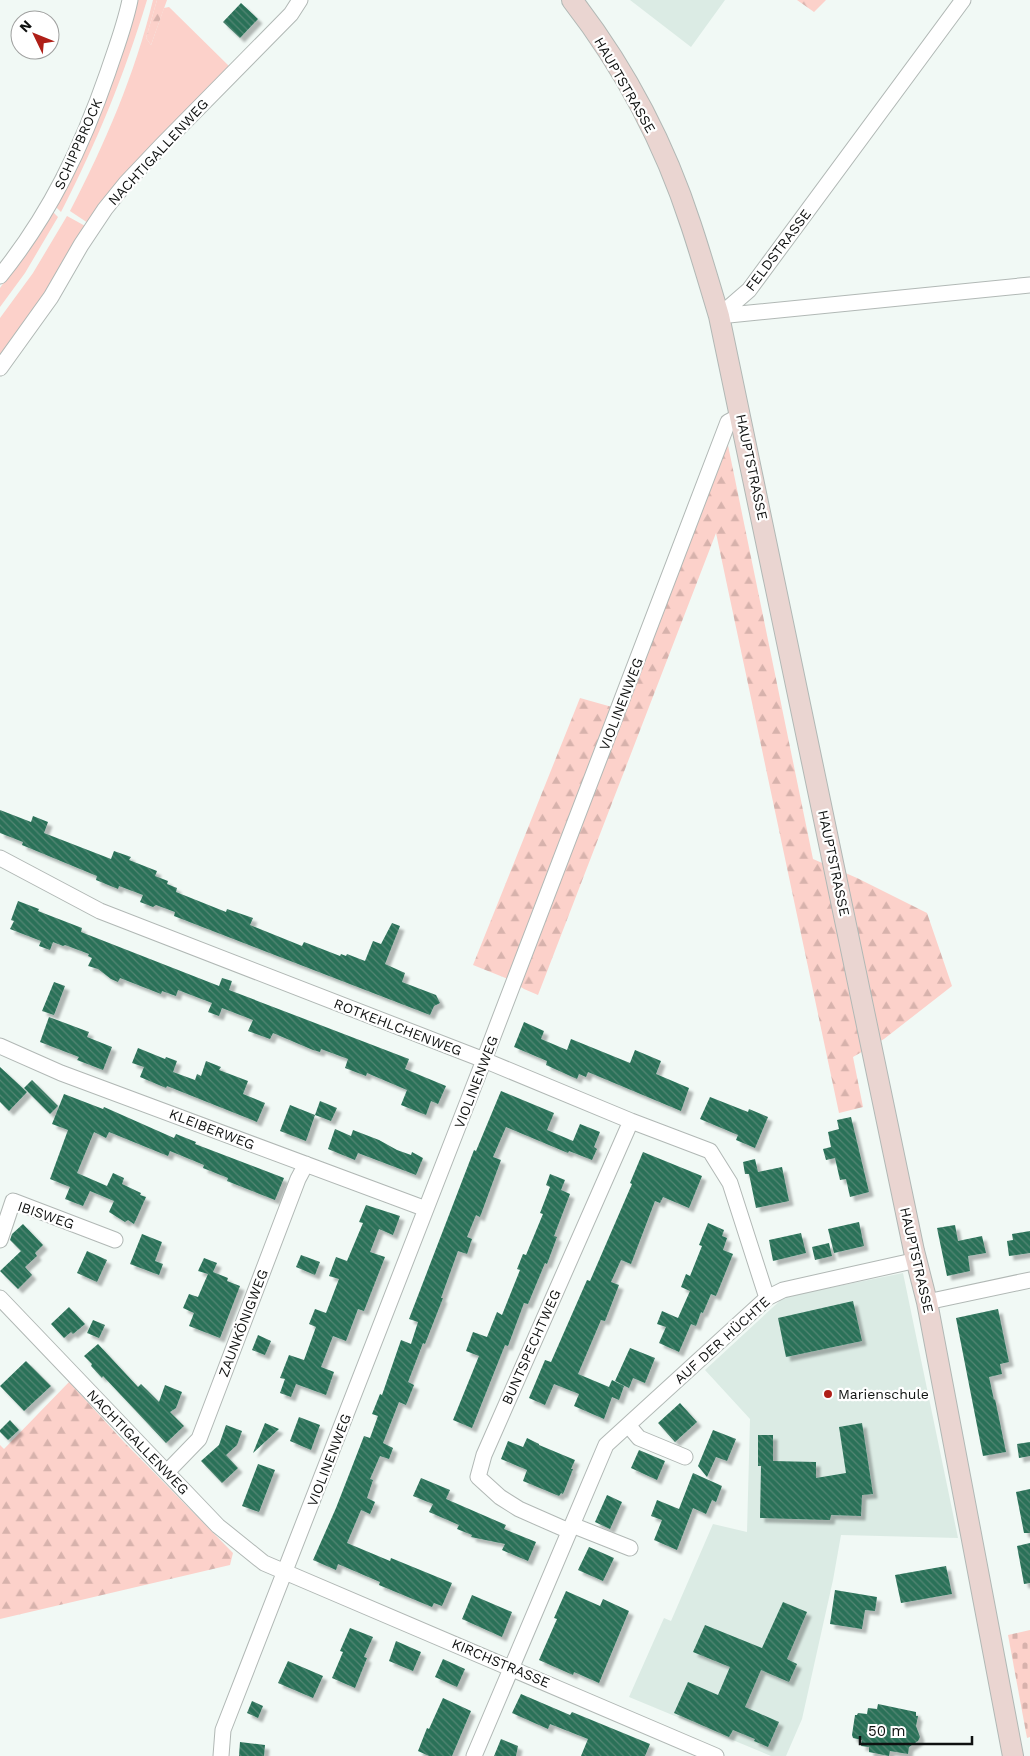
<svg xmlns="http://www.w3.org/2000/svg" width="1030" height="1756" font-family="'Work Sans',sans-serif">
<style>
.built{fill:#dbebe4}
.grass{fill:#fcd1ca}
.forest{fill:url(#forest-firs)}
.cemetery{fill:url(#cemetery-stones)}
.building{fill:url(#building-back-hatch);filter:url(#shadow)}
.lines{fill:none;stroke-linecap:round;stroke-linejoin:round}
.street-casing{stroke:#b1b8b5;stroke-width:17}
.secondary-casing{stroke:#b1b8b5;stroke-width:22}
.street{stroke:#fff;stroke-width:15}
.secondary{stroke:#ead5d1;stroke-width:20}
.poi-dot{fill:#af1f17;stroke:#fff;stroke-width:2}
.labels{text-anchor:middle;stroke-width:4.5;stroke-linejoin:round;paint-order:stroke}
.street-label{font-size:14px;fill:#0f1110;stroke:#fff}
.poi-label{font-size:14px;fill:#0f1110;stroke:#fff;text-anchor:start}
</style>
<defs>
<pattern id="forest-firs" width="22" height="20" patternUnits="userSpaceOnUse" patternTransform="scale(1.25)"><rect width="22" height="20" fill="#fcd1ca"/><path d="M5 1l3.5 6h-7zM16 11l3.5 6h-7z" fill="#d7b2ac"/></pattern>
<pattern id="cemetery-stones" width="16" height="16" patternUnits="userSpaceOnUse" patternTransform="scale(1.25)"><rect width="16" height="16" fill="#fcd1ca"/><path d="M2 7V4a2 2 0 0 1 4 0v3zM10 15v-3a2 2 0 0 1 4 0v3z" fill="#d7b2ac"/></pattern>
<pattern id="building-back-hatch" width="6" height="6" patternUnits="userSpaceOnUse" patternTransform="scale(1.25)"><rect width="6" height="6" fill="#297158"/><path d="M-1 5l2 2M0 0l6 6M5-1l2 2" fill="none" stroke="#548674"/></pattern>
<filter id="shadow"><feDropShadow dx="4.5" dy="4.5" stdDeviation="1" flood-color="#0004"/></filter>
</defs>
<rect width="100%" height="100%" fill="#f1f9f5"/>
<path class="built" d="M630,0H725L691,47Z
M903,1273L958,1538L841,1535L833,1580L802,1719L786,1756H771L629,1697L664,1618L671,1621L713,1524L747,1532L750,1419L705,1370L784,1297Z"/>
<path class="grass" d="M136,0H147C124,76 97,142 61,212L55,206C70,180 84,155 95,128C113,87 124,43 136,0Z
M153,0H157L146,38L151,45L164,8L169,7L230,67L88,223L70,211C105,144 135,74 153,0Z
M52,211L58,217L25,273L0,307V288Z
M67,216L87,227L51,287L0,360V318L33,273Z"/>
<path class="forest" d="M157,0H167L151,45L146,38Z
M797,0H826L814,12Z
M722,416L813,859L857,878L927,913L952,986L884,1039L853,1057L863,1107L839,1113L716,533L538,995L524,989L508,979L473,965L580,698L612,707Z
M69,1382L124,1442L233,1553L230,1565L0,1619V1445L4,1449Z"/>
<path class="cemetery" d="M1030,1630V1737L1027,1738L1008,1635Z"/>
<path class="building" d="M241,3L258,19L240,38L223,22Z
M0,810L31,822L33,816L48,822L44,833L111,859L114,851L131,857L129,860L157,871L155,876L168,881L167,884L177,888L176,892L226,912L227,909L253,918L250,925L302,946L304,942L340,956L341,954L346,956L347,954L365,961L373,941L381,944L392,923L400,926L385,964L405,973L402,982L436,995L440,1003L434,1006L430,1015L174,916L175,912L156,905L153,907L140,902L143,895L119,886L118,889L96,880L97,876L22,845L23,842L0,833Z
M18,901L39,909L38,911L82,928L81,932L219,986L222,978L232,981L229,990L409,1059L405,1069L446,1086L438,1104L431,1101L426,1115L401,1105L407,1090L367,1073L366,1076L345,1068L348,1059L321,1049L320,1052L313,1050L273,1033L270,1039L248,1031L253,1020L222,1008L219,1016L208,1012L212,1003L178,990L176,996L162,991L161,994L120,978L118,982L111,979L98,969L88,966L92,958L88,956L89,954L65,945L63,946L53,942L50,950L39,946L41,941L10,929L14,921L11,920Z
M54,982L65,986L54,1015L42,1011Z
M49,1017L89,1032L87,1037L112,1047L103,1070L77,1060L79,1057L40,1042Z
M524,1022L544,1031L541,1039L567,1050L571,1039L630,1063L635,1050L661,1061L656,1074L689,1088L681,1111L588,1072L586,1077L579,1074L577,1079L546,1065L547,1061L514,1047Z
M138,1048L165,1059L166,1057L177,1061L173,1072L195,1080L197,1074L201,1076L206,1061L221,1067L219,1070L248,1081L243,1094L265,1103L257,1122L167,1086L166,1088L140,1077L144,1067L132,1063Z
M0,1067L27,1092L9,1111L0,1102Z
M32,1080L58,1106L50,1114L24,1088Z
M501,1091L554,1113L547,1130L573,1141L580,1124L600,1132L594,1147L597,1149L592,1160L569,1151L568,1153L506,1127L493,1157L501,1160L480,1217L476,1215L467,1237L472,1239L467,1254L458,1251L441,1298H443L425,1344L423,1343L408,1382L414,1385L406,1405L399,1402L383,1443L393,1448L389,1459L380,1456L370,1479L373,1480L367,1498L375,1502L370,1514L361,1510L347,1543L390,1561L391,1558L452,1583L442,1606L434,1603L432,1607L379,1585L380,1582L338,1564L336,1570L313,1560L336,1508L364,1436L370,1438L378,1416L372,1414L380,1394L382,1395L401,1340L411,1344L418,1322L409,1319L474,1150L476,1151Z
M64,1094L103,1109L104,1107L174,1138L176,1134L196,1142L195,1144L284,1178L275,1200L227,1181L228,1178L203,1168L204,1165L170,1151L168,1156L109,1132L106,1138L94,1132L77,1173L107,1186L113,1173L124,1178L122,1184L141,1193L140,1195L146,1197L134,1224L128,1220L125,1222L109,1212L114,1201L90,1191L83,1206L65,1199L70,1187L50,1179L68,1130L52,1124Z
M710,1097L748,1112L749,1109L768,1117L755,1148L736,1140L738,1135L700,1119Z
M320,1101L337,1108L331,1121L315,1115Z
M290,1105L315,1115L306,1141L280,1131Z
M851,1117L869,1192L850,1197L846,1179L840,1180L835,1158L826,1160L823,1149L831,1147L828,1132L839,1129L837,1120Z
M335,1129L351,1136L353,1130L379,1140L397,1150L411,1155L412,1152L423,1158L416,1175L358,1153L355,1160L328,1149Z
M643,1152L702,1176L689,1208L663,1197L660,1203L655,1201L631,1264L621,1260L611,1282L619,1285L605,1321L601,1320L578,1374L609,1387L612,1380L624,1386L619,1400L612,1397L604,1419L574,1406L579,1394L554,1384L545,1405L529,1398L545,1360L551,1362L587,1280L590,1281L632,1184L630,1183Z
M755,1159L758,1172L782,1167L789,1201L756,1208L749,1174H745L743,1162Z
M550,1174L565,1180L561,1190L570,1194L554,1236L557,1237L547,1264L545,1263L528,1304L524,1303L508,1346L505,1345L472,1428L453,1420L479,1356L466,1351L473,1332L487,1337L497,1312L502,1315L520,1270L517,1269L523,1254L526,1255L543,1214L540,1213L550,1187L546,1185Z
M366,1205L400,1216L393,1235L379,1229L370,1252L385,1257L364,1311L358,1309L346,1341L333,1336L321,1367L334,1372L326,1395L296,1384L291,1397L280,1393L285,1379L280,1378L289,1355L304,1360L316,1327L309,1324L315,1309L326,1313L339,1279L329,1276L336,1257L347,1261L363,1223L359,1222Z
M859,1222L864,1246L834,1253L828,1229Z
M708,1223L724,1230L722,1236L727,1238L723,1250L733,1254L716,1296L711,1294L703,1313L701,1312L696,1326L691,1324L679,1352L659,1343L666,1327L657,1324L662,1311L678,1318L690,1291L681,1287L686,1274L690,1276L702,1246L699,1245Z
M23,1224L43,1245L35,1253L37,1256L25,1267L32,1275L18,1289L0,1271L21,1251L10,1240L12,1234Z
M955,1225L958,1241L982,1236L986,1253L968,1256L970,1271L947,1276L937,1228Z
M1030,1231V1253L1009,1256L1007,1241L1013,1240L1012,1234Z
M801,1233L806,1253L773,1261L769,1240Z
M142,1234L162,1242L155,1261L163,1264L159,1275L130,1264Z
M829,1243L832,1256L815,1260L812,1247Z
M87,1251L107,1260L97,1282L77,1273Z
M301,1255L320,1262L315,1275L296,1267Z
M204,1258L217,1263L213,1272L228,1278L227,1281L240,1286L220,1338L189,1326L194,1313L183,1308L189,1294L198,1297L208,1274L198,1271Z
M853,1301L862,1341L786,1357L778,1318Z
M69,1307L85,1324L73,1334L71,1332L64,1338L51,1324Z
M998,1309L1009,1362L1000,1364L1002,1374L989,1377L994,1400L995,1399L1006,1452L983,1456L956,1318Z
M93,1320L105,1325L99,1338L87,1333Z
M258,1335L271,1341L265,1355L252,1350Z
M98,1344L138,1387L141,1384L159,1402L165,1385L182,1392L176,1408L170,1412L184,1426L166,1443L103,1376L102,1378L91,1366L92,1364L84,1356Z
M630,1348L655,1358L645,1383L633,1378L629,1388L615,1381Z
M26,1361L51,1386L24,1411L0,1386Z
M680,1403L697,1422L675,1442L658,1423Z
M299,1417L320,1425L311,1450L290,1441Z
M10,1420L19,1430L8,1440L0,1432V1430Z
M265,1423L279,1429L253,1453Z
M862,1423L873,1494L862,1495L861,1516L831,1515L830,1520L760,1518L761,1466H758V1435H773V1461L816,1462V1478L846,1473L839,1427Z
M226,1425L242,1431L237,1445L226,1455L238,1468L222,1483L201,1461L219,1445Z
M713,1430L736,1439L727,1461L716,1457L707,1477L698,1466Z
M527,1438L539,1444V1445L575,1460L571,1469H573L563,1494L561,1493L559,1496L523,1481L527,1470L501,1459L508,1441L523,1447Z
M1030,1442V1456L1019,1458L1017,1444Z
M639,1450L665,1461L657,1480L631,1468Z
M258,1464L275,1470L259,1512L242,1506Z
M693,1473L722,1486L716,1502L712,1500L706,1514L693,1508L677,1550L654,1540L662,1520L651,1516L657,1500L679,1509Z
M421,1478L450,1490L446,1499L506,1525L504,1529L536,1542L528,1561L502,1550L505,1544L471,1537L472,1535L457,1529L459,1525L429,1512L433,1504L413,1496Z
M1030,1489V1533H1024L1016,1492Z
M607,1495L622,1502L610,1529L595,1522Z
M1030,1543V1583L1024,1584L1017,1546Z
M589,1547L614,1558L603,1581L578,1570Z
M946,1566L952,1594L901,1603L895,1575Z
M835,1590L877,1597L875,1611L865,1610L862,1629L830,1624Z
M566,1591L600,1606L603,1599L629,1611L599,1683L574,1672L573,1675L539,1660L557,1619L554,1618Z
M472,1595L512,1612L502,1637L462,1619Z
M783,1602L807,1612L787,1659L797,1664L789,1682L761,1670L745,1707L779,1722L768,1747L754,1741L755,1739L733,1730L729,1737L674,1713L688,1682L718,1695L730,1667L693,1652L705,1625L762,1648Z
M350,1628L373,1637L364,1657L367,1658L355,1688L332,1678L343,1652L340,1651Z
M396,1641L421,1652L413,1671L389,1661Z
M443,1659L465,1669L457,1687L435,1677Z
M288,1661L323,1676L313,1698L278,1683Z
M521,1694L570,1715L572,1712L650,1744L645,1756H581L588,1739L550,1724L548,1729L512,1713Z
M443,1698L471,1711L452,1756H429L418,1751L427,1728L429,1729Z
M252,1701L263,1706L258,1718L247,1713Z
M878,1704L916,1712V1716H918L916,1726L920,1737L918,1741L909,1747L908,1754L890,1751L889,1756L869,1752V1747L861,1746L862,1740L853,1738L852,1735L855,1715H857L858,1713L867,1714L868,1708L877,1709Z
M501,1739L518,1746L516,1756H494Z
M240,1742L265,1745L264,1756H239Z"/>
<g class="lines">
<g class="street-casing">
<path id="street" d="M0,276C50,214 82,147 108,72C116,48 125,25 130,0
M719,316L749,290L963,0
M719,316L1030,285
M0,368L51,297L81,245L105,209L126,183L161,146L291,14L300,0
M0,858L100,911L484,1060L631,1121L710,1151L730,1183L767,1298
M0,1046L61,1073L426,1209
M0,1240L13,1201L115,1240
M0,1298L218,1526L264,1563L716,1756
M927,1302L1030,1280
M628,1425L639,1438L685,1457
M167,1472L199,1439L298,1179L306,1164
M572,1525L630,1548
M569,1531L519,1509L500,1497L478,1477L484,1455L631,1121
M221,1756L223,1730L484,1060L728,422L741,415
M474,1756L606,1445L767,1298L783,1290L917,1260"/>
</g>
<g class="secondary-casing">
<path id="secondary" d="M572,0C624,67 665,145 691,225C701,255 710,286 719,316L914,1251L927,1302L1013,1756"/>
</g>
<use href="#street" class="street"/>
<use href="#secondary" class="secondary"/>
</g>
<circle class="poi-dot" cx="828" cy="1394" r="5"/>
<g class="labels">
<g class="street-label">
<text transform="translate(625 85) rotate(60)" y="5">HAUPTSTRASSE</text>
<text transform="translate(78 144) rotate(-66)" y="5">SCHIPPBROCK</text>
<text transform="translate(158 152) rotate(-47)" y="5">NACHTIGALLENWEG</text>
<text transform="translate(778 250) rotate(-53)" y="5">FELDSTRASSE</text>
<text transform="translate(752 467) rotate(78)" y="5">HAUPTSTRASSE</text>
<text transform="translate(621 704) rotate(-69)" y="5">VIOLINENWEG</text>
<text transform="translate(834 863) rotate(78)" y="5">HAUPTSTRASSE</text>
<text transform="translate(398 1027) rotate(21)" y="5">ROTKEHLCHENWEG</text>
<text transform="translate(476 1082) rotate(-69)" y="5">VIOLINENWEG</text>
<text transform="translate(212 1129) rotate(21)" y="5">KLEIBERWEG</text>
<text transform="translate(46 1215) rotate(19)" y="5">IBISWEG</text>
<text transform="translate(917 1260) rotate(77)" y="5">HAUPTSTRASSE</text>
<text transform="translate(243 1323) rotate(-69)" y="5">ZAUNKÖNIGWEG</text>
<text transform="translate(722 1340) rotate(-42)" y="5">AUF DER HÜCHTE</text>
<text transform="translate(531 1347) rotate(-66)" y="5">BUNTSPECHTWEG</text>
<text transform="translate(138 1442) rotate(46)" y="5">NACHTIGALLENWEG</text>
<text transform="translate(329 1460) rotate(-69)" y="5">VIOLINENWEG</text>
<text transform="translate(501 1663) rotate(23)" y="5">KIRCHSTRASSE</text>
</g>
<g class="poi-label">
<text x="838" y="1399">Marienschule</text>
</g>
</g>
<g transform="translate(35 35) rotate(313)"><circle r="24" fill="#ffffff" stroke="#9fa09f"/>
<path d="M0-4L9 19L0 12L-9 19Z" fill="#af1f17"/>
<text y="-8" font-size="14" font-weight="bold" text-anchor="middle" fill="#0f1110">N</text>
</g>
<path d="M860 1736v8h112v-8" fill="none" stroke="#0f1110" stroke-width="2.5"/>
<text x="868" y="1736" font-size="15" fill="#0f1110" stroke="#ffffff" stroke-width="4" paint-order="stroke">50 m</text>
</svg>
